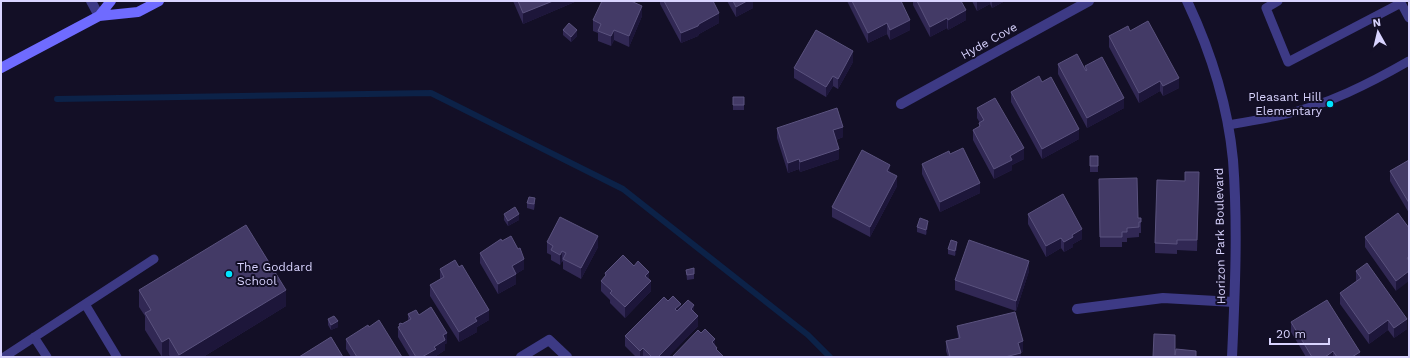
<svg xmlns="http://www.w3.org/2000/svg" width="1410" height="358" font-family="'Work Sans',sans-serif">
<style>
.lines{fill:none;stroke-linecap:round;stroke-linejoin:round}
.stream{stroke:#0c2248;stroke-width:6}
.lane{stroke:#3d3a85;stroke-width:9}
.street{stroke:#3d3a85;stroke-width:10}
.secondary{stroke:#6f6bff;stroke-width:10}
.wall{fill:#312854}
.shaded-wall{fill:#1d163a}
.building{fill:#433a66;stroke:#5a527e}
.poi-dot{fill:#00e5ff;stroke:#130f26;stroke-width:1.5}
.labels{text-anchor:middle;stroke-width:4;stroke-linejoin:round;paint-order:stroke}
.street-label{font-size:12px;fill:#d9d4ff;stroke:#130f26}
.poi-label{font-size:12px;fill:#d9d4ff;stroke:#130f26;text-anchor:end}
</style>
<rect width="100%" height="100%" fill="#130f26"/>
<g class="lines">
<path class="stream" d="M57,99L431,93L623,189L808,335L830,357"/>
<path class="lane" d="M1278,1L1266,8L1288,62L1401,3
M1400,1L1409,18
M1228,125C1246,122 1264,119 1282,115C1327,105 1369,84 1409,61
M85,304L154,259
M34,337L47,357
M4,357L85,304L117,357"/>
<path class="street" d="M91,1L99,16
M1187,1C1210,50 1228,107 1233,160C1238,226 1235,292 1232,357
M901,104L1089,1
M1077,309L1163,298L1234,302
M521,357L549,340L567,357"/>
<path class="secondary" d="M99,16L111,1
M1,68L99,16L138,12L159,1"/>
</g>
<path class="wall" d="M513,1H577L523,24Z
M660,1H713L719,23L699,34L698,36L681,43L660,4Z
M727,1H753V8L736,17Z
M847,1H901L910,30L890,40L887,34L868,43Z
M913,1H961L966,20L948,30L947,28L930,37L913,5Z
M972,1H1005L992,8L990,4L977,11Z
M642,16L629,47L614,40L611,46L598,41V33L593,31V20Z
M563,30L577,36L571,42L563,35Z
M1130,31L1179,88L1163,96L1160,91L1139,103L1109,47V36Z
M853,62L838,89L833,86L826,97L794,78V68Z
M1058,64L1085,69V66L1124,108L1087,128L1058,74Z
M1042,82L1079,139L1042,159L1011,102V92Z
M733,97H744V110H733Z
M977,108L1024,159L1012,165V170L994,179L973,140V130L979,127V123H980L977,118Z
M777,128L843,137L836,140L839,159L800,172L799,169L788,173L777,138Z
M950,154L980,193L940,212L922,174V164Z
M1090,156H1098V172H1090Z
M1409,160V213L1390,181V171Z
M890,172L897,186L870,237L832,217V207Z
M1099,179L1138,218H1141V233H1139V237L1127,238V242H1122V247H1100Z
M1199,182L1197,251L1177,250V254L1155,253V243Z
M527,203H535L534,210L527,208Z
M1398,213L1396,291L1365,247V237Z
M504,214L519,220L508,226L504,220Z
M1028,214L1082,239L1073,244V247L1064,252L1061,248L1046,257L1028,224Z
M928,226L926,235L917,232V227Z
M547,242L598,247L581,279L563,269V262L562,261L560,265L551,260V255L547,253Z
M957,247L955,256L948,254V249Z
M480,253L524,269L516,274V284L498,294L480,263Z
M634,266L649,279L651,291L625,318L610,303V300L601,291V281L605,276V273Z
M440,269L489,320L477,327V332L459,342L430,296V285L440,279Z
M686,270L694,274V279L687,280Z
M1029,271L1016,311L955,290V280Z
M1356,271L1407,329L1394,338L1388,330L1369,344L1340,304V293L1356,282Z
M139,290L286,306L203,357H170L169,355L165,357H162L145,330V316L139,307Z
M668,301L694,313L698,326L668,357H636L625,346V336Z
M408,314L419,315L447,343L445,344V350L436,356V357H410L398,337V327H399V324H402L408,321Z
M328,319L338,327L331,330L328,325Z
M1291,322L1360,357H1306L1291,332Z
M957,326L1023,352H1020L1021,357H948L946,351V341L958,338Z
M369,327L402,357H351L346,349V339Z"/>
<path class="shaded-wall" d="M553,1H577L523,24V13Z
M747,1H753V8L736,17V7Z
M977,1H990V4L977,11Z
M992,1H1005L992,8Z
M642,6V16L629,47V36Z
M966,10V20L948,30V20Z
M719,13V23L699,34L698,36L681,43V33Z
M947,18V28L930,37V27Z
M910,20V30L890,40V30Z
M887,23V34L868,43V33Z
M577,30V36L571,42V37Z
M614,30V40L611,46V36Z
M853,51V62L838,89V79Z
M833,76V86L826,97V87Z
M1179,78V88L1163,96V86Z
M1160,81V91L1139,103V93Z
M1124,98V108L1087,128V118Z
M843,127V137L833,141V130Z
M1079,129V139L1042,159V149Z
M1024,148V159L1012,165V170L994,179V169L1010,156Z
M839,149V159L800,172V162Z
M799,159V169L788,173V163Z
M890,165V175L887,171Z
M897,176V186L870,237V227Z
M980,183V193L940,212V202Z
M519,214V220L508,226V221Z
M928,221V226L926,235V230Z
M1082,229V239L1073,244V247L1064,252V242L1072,235Z
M598,236V247L581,279V268Z
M1061,238V248L1046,257V246Z
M957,242V247L955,256V251Z
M562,251V261L560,265V255Z
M524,259V269L516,274V284L498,294V284L512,266Z
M1029,261V271L1016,311V301Z
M1409,271V281L1396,291V281Z
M649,272V282L645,276Z
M651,281V291L625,318V307Z
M286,290V306L203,357H179V355Z
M681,304V314L675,309Z
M694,305V316L691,309Z
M489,310V320L477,327V332L459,342V332L475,318Z
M698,316V326L668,357H658Z
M1407,319V329L1394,338V328Z
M1388,320V330L1369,344V334Z
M338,321V327L331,330V325Z
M447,333V343L445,344V350L436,356V357H422L434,347L443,335Z
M169,338V355L165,357H162V342Z
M715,339V349L712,342Z
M1023,341V352L1018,353V343Z
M643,348V357H640V351Z
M1333,351V357H1325Z
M1360,352V357H1352Z
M1021,353V357H1005Z"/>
<path class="building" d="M518,1H553L523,13Z
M602,1H631L642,6L629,36L614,30L611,36L598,31L601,24L593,20Z
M664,1H713L719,13L699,24L698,26L681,33Z
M733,1H747L736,7Z
M852,1H901L910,20L890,30L887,23L868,33Z
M917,1H961L966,10L948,20L947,18L930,27Z
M1148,21L1179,78L1163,86L1160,81L1139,93L1109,36L1128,26L1130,31Z
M569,23L577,30L571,37L563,30Z
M816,30L853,51L838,79L833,76L826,87L794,68Z
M1077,54L1086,71L1087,70L1085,66L1102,57L1124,98L1087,118L1058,64Z
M1039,76L1042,82L1051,77L1079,129L1042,149L1011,92Z
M733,97H744V105H733Z
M995,98L1024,148L1010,156L1012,160L994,169L973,130L980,126L979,123L984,120L977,108Z
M837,108L843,127L833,130L839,149L800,162L799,159L788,163L777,128Z
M963,148L980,183L940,202L922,164L949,151L950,154Z
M862,150L890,165L887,171L897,176L870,227L832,207Z
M1090,156H1098V166H1090Z
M1409,160V203L1390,171Z
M1185,172H1199L1197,240H1177V244L1155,243L1157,180L1185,181Z
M1137,178L1138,218H1141V222H1139V227L1127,228V232H1122V237H1100L1099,179Z
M1063,194L1082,229L1072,235L1073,237L1064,242L1061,238L1046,246L1028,214Z
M529,197L535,198L534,204L527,203Z
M515,207L519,214L508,221L504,214Z
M1398,213L1409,228V257L1407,258L1409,261V271L1396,281L1365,237Z
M560,217L598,236L581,268L563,259L566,253L562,251L560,255L551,250L553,246L547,242Z
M920,218L928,221L926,230L917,227Z
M246,225L286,290L179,355L169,338L162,342L145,313L151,310L139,290Z
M511,236L518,249L520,248L524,259L512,266L516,274L498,284L480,253L501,239L502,241Z
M951,240L957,242L955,251L948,249Z
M969,240L1029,261L1016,301L955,280Z
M623,255L634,266L638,261L649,272L645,276L651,281L625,307L610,293L612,291L601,281L606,275L605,273Z
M455,260L459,267L462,265L489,310L475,318L477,321L459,332L430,285L444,277L440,269Z
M1367,263L1407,319L1394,328L1388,320L1369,334L1340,293L1361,278L1356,271Z
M694,268V274L687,275L686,270Z
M673,296L681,304L675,309L677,311L688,300L694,305L691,309L698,316L658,357H652L643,348L640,351L625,336L664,297L668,301Z
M1327,300L1360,352L1352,357H1337L1333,351L1332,352L1325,357H1312L1291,322Z
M431,307L447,333L443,335L445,340L434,347L436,349L422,357H416L398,327L400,326L399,324L401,323L402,324L411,319L408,314L416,310L419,315Z
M1015,312L1023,341L1018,343L1021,353L1005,357H950L946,341L960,338L957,326Z
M334,316L338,321L331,325L328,319Z
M379,320L402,357H357L346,339L368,325L369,327Z
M705,329L715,339L712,342L717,348L716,349L724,357H672L698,330L701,333Z
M1154,334L1175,335V355L1176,349L1196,351V357H1153Z
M331,337L343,357H299Z"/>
<g class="poi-dot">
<circle cx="1330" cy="104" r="4"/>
<circle cx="229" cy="274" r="4"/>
</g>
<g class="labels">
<g class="street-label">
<text transform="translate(989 41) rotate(-29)" y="4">Hyde Cove</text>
<text transform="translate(1220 236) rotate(-91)" y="4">Horizon Park Boulevard</text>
</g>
<g class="poi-label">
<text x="1322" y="101">Pleasant Hill<tspan x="1322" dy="14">Elementary</tspan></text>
<text x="237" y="271" text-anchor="start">The Goddard<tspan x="237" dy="14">School</tspan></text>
</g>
</g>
<rect width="1410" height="358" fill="none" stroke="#d9d4ff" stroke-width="4"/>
<g transform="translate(1378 32) rotate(352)" stroke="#130f26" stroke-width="3" paint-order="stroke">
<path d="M0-3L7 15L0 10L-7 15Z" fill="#d9d4ff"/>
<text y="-6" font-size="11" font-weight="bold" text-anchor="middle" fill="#d9d4ff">N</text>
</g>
<path d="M1270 338v6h59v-6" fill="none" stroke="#d9d4ff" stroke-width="2"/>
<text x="1276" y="338" font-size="12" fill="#d9d4ff" stroke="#130f26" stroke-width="3" paint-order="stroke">20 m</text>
</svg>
